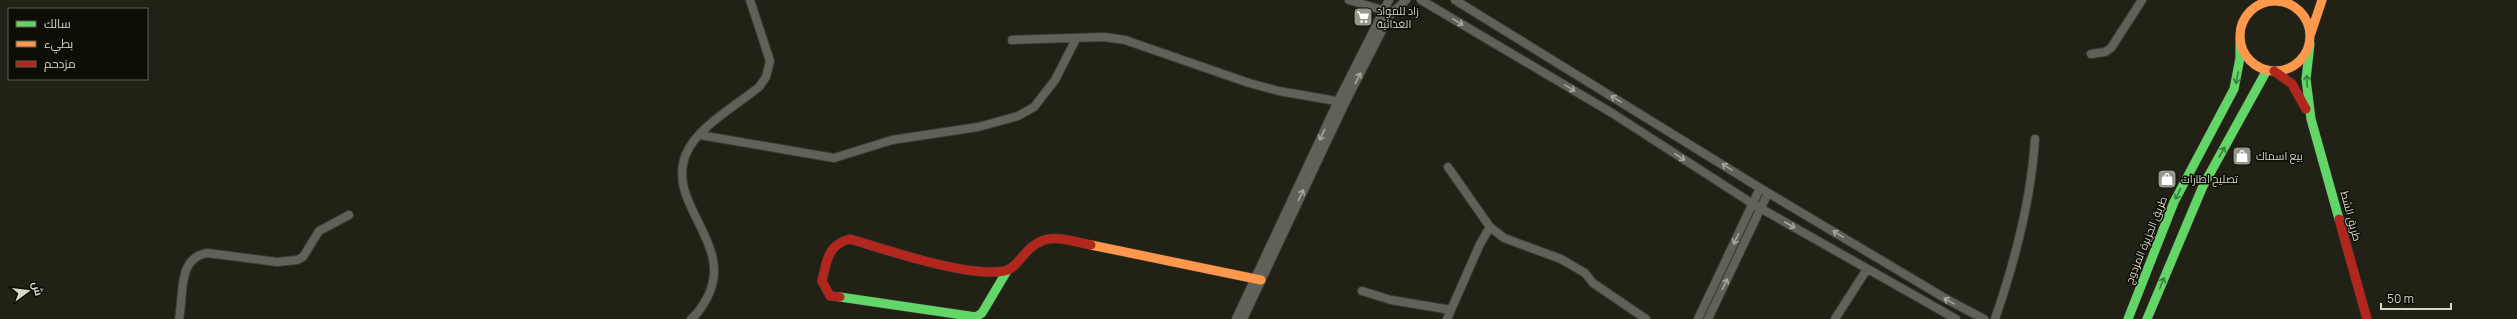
<svg xmlns="http://www.w3.org/2000/svg" width="2517" height="319" font-family="Manrope,Cairo,sans-serif">
<style>
.lines{fill:none;stroke-linecap:round;stroke-linejoin:round}
.street-casing{stroke:#3c3b33;stroke-width:10}
.fast-casing{stroke:#3c3b33;stroke-width:10}
.slow-casing{stroke:#3c3b33;stroke-width:10}
.jam-casing{stroke:#3c3b33;stroke-width:10}
.street{stroke:#616158;stroke-width:8}
.fast{stroke:#63d668;stroke-width:9}
.slow{stroke:#ff974d;stroke-width:9}
.jam{stroke:#b3261e;stroke-width:9}
.oneway{stroke:#a8a89c}
.oneway2{stroke:#3d7c3c}
.labels{text-anchor:middle;stroke-width:3;stroke-linejoin:round;paint-order:stroke}
.poi-label{font-size:11px;fill:#d7d7ca;stroke:#0e0e06;text-anchor:start}
.street-label{font-size:11px;fill:#d7d7ca;stroke:#0e0e06}
</style>
<rect width="100%" height="100%" fill="#222116"/>
<g class="lines">
<g class="street-casing">
<path id="street" d="M1349,0L1382,10
M1421,0L1612,113L1753,204L1956,319
M1455,0L1760,188L1948,300L1984,319
M1012,40L1104,37L1125,40L1249,83L1279,91L1342,102
M2091,54L2105,52L2111,48L2142,0
M700,135L834,158L892,140L978,127L1018,116L1034,107L1055,80L1076,39
M1448,167L1490,227
M1362,291L1391,300L1451,310
M179,319C184,295 177,258 207,253L277,262L297,260L303,257L319,231L349,215
M691,319C698,314 703,305 707,298C736,243 665,205 686,154C697,127 737,105 759,87L766,77L770,61L750,0
M1236,319L1338,101L1389,0
M1243,319L1345,103L1390,15L1406,0
M1447,319L1480,244L1490,227L1504,238L1561,259L1585,273L1593,283L1646,319
M1698,319L1760,188
M1708,319L1768,193
M1835,319L1867,269
M1995,319C2015,261 2031,201 2035,139"/>
</g>
<g class="fast-casing">
<path id="fast" d="M2310,44L2306,79L2311,119L2339,219
M840,297L976,317L982,313L1007,271
M2128,319L2174,202L2234,89L2240,58V39
M2147,319L2203,186L2267,70"/>
</g>
<g class="slow-casing">
<path id="slow" d="M2240 36a35 35 0 1 1 70 0a35 35 0 1 1-70 0Z
M2311,33L2322,0
M1091,245L1261,280"/>
</g>
<g class="jam-casing">
<path id="jam" d="M2274,71L2292,84L2306,109
M2339,219L2367,319
M840,297L830,296L822,281C827,261 827,245 850,239C887,250 968,278 1004,271C1012,270 1018,262 1023,256C1044,230 1062,239 1091,245"/>
</g>
<use href="#street" class="street"/>
<use href="#fast" class="fast"/>
<use href="#slow" class="slow"/>
<use href="#jam" class="jam"/>
</g>
<defs><path id="oneway-shaft" d="M-6 0H5M1.5-3L5.5 0L1.5 3" fill="none" stroke-width="1.6" stroke-linecap="round" stroke-linejoin="round"/></defs>
<g class="oneway">
<use href="#oneway-shaft" transform="translate(1458 22) rotate(31)"/>
<use href="#oneway-shaft" transform="translate(1358 78) rotate(-63)"/>
<use href="#oneway-shaft" transform="translate(1570 88) rotate(31)"/>
<use href="#oneway-shaft" transform="translate(1616 99) rotate(-149)"/>
<use href="#oneway-shaft" transform="translate(1322 135) rotate(115)"/>
<use href="#oneway-shaft" transform="translate(1680 157) rotate(33)"/>
<use href="#oneway-shaft" transform="translate(1727 167) rotate(-148)"/>
<use href="#oneway-shaft" transform="translate(1301 195) rotate(-65)"/>
<use href="#oneway-shaft" transform="translate(1790 225) rotate(30)"/>
<use href="#oneway-shaft" transform="translate(1838 234) rotate(-149)"/>
<use href="#oneway-shaft" transform="translate(1736 239) rotate(116)"/>
<use href="#oneway-shaft" transform="translate(1725 284) rotate(-64)"/>
<use href="#oneway-shaft" transform="translate(1949 301) rotate(-151)"/>
</g>
<g class="oneway2">
<use href="#oneway-shaft" transform="translate(2237 78) rotate(102)"/>
<use href="#oneway-shaft" transform="translate(2307 81) rotate(-93)"/>
<use href="#oneway-shaft" transform="translate(2222 152) rotate(-61)"/>
<use href="#oneway-shaft" transform="translate(2178 194) rotate(115)"/>
<use href="#oneway-shaft" transform="translate(2162 283) rotate(-68)"/>
</g>
<defs>
<g id="supermarket-square" transform="scale(1)"><rect x="-9" y="-9" width="18" height="18" rx="4" fill="#98978b" stroke="#0e0e06"/><path d="M-6-5.5h2.5l.6 2H6L4.5 2H-2.5L-4.4-4H-6ZM-1.5 3.2a1.3 1.3 0 1 0 .1 0ZM3 3.2a1.3 1.3 0 1 0 .1 0Z" fill="#fff"/></g>
<g id="shop-square" transform="scale(1)"><rect x="-9" y="-9" width="18" height="18" rx="4" fill="#98978b" stroke="#0e0e06"/><path d="M-5-2.5h2.3a2.7 3.5 0 0 1 5.4 0H5L5.5 6h-11ZM-1.5-2.5h3a1.5 2.3 0 0 0-3 0Z" fill="#fff"/></g>
</defs>
<g fill-rule="evenodd">
<use href="#supermarket-square" x="1363" y="17"/>
<use href="#shop-square" x="2242" y="156"/>
<use href="#shop-square" x="2167" y="179"/>
</g>
<g class="labels">
<g class="poi-label">
<text x="1377" y="15">زاد للمواد<tspan x="1377" dy="13">الغذائية</tspan></text>
<text x="2256" y="160">بيع اسماك</text>
<text x="2181" y="183">تصليح اطارات</text>
</g>
<g class="street-label">
<text transform="translate(2351 216) rotate(75)" y="4">طريق الشط</text>
<text transform="translate(2146 240) rotate(-68)" y="4">طريق الجزيرة المزدوج</text>
</g>
</g>
<rect x="8" y="8" width="140" height="72" fill="#0e0e06" stroke="#5e5e54"/>
<rect x="16" y="21" width="20" height="6" fill="#63d668" stroke="#5e5e54"/>
<text x="44" y="28" font-size="12" fill="#d7d7ca">سالك</text>
<rect x="16" y="41" width="20" height="6" fill="#ff974d" stroke="#5e5e54"/>
<text x="44" y="48" font-size="12" fill="#d7d7ca">بطيء</text>
<rect x="16" y="61" width="20" height="6" fill="#b3261e" stroke="#5e5e54"/>
<text x="44" y="68" font-size="12" fill="#d7d7ca">مزدحم</text>
<g transform="translate(28 291) rotate(75)" stroke="#0e0e06" stroke-width="3" paint-order="stroke">
<path d="M0-3L7 15L0 10L-7 15Z" fill="#d7d7ca"/>
<text y="-6" font-size="11" font-weight="bold" text-anchor="middle" fill="#d7d7ca">ش</text>
</g>
<path d="M2381 303v6h70v-6" fill="none" stroke="#d7d7ca" stroke-width="2"/>
<text x="2387" y="303" font-size="12" fill="#d7d7ca" stroke="#0e0e06" stroke-width="3" paint-order="stroke">50 m</text>
</svg>
